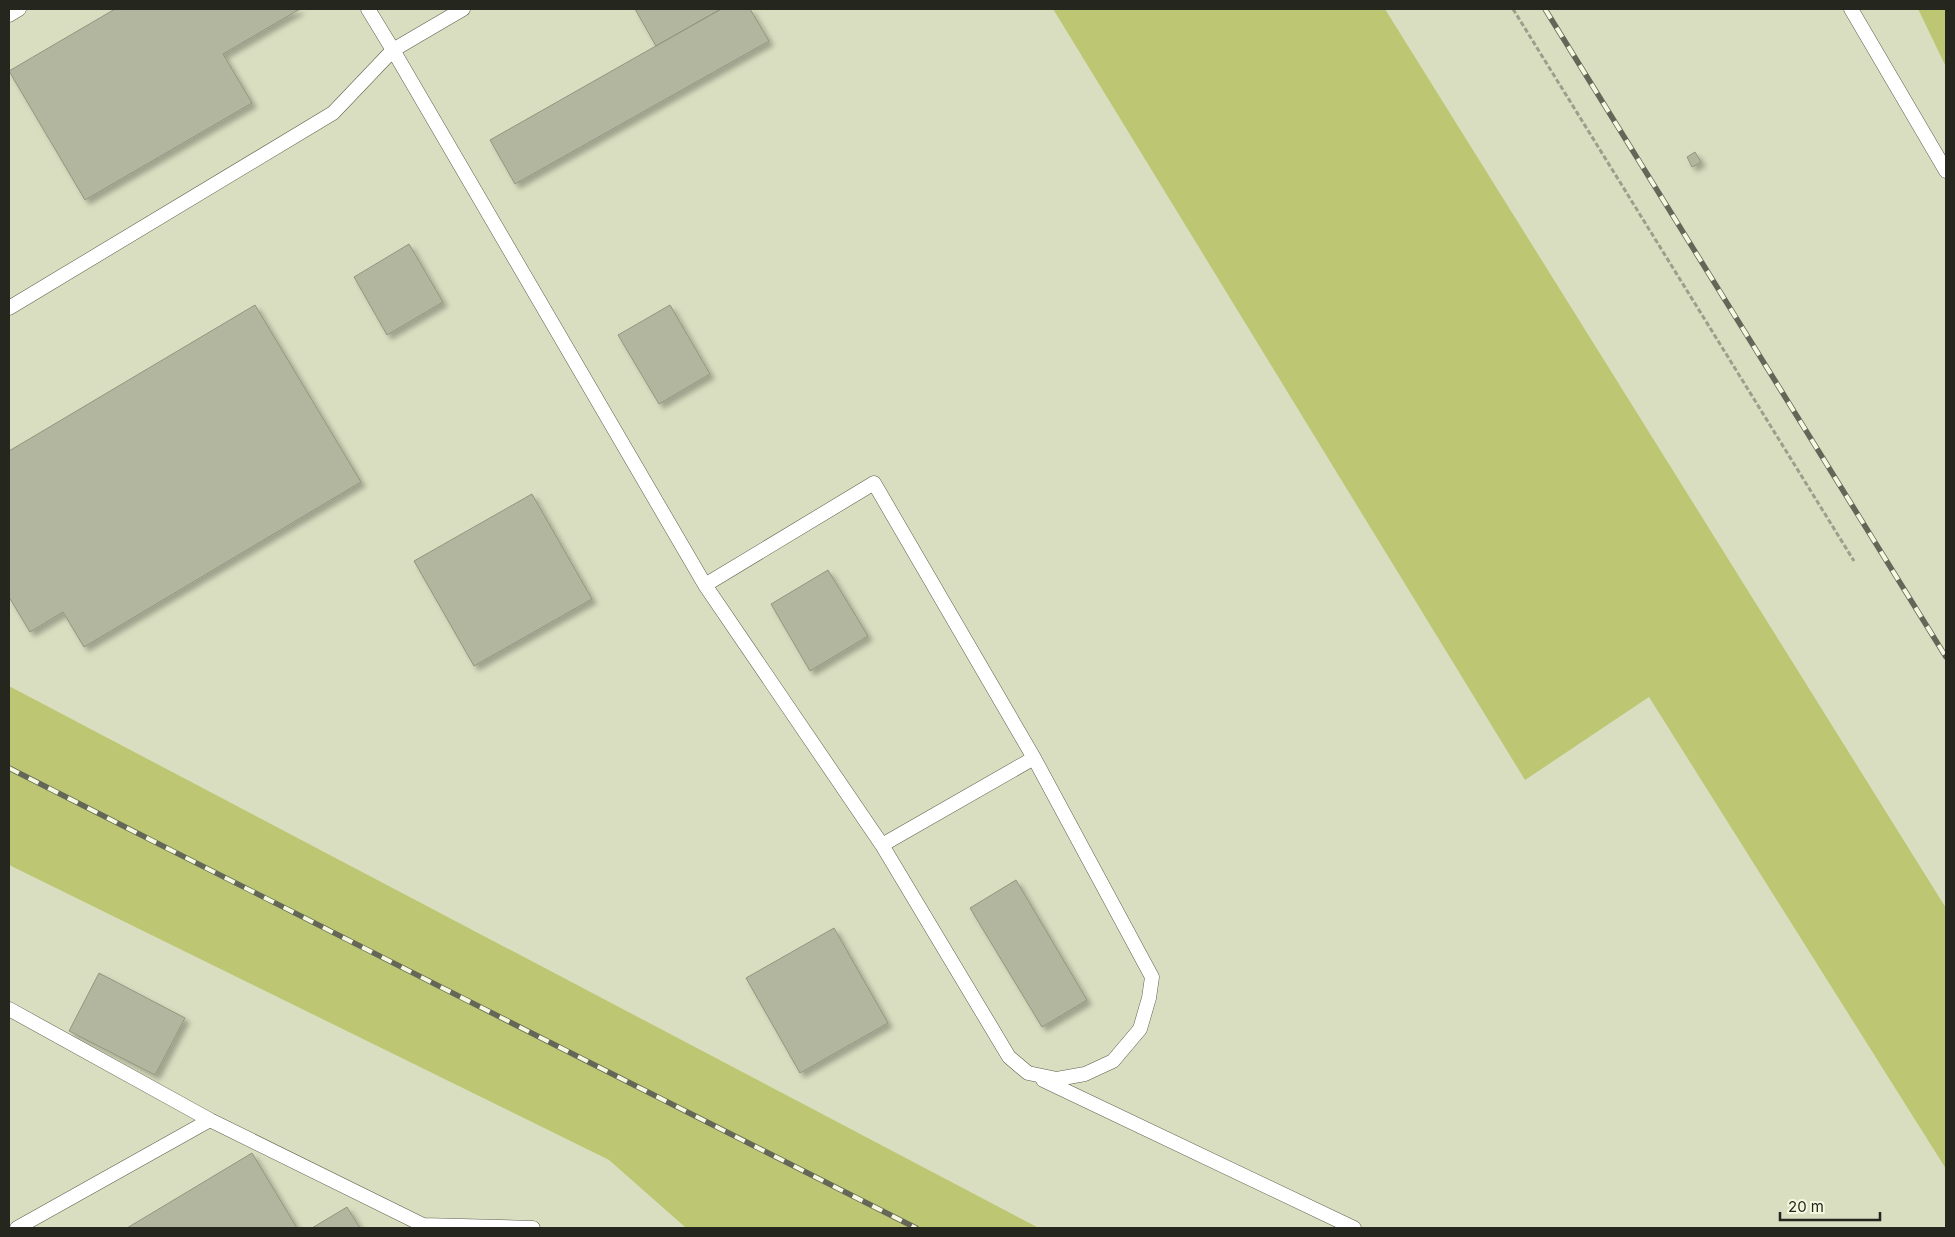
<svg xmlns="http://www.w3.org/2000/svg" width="1955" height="1237" font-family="Inter,sans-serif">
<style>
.built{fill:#d9dec0}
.green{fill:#bcc673}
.building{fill:#b2b69e;stroke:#92967f;filter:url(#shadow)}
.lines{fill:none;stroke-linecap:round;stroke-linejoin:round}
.lane-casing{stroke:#5d604b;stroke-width:15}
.path{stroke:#9b9f8c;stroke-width:3;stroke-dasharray:5 2.5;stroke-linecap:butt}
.lane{stroke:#fff;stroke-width:14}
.rail-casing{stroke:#646658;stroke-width:5.5}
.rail{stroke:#f4f8df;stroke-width:4;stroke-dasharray:11;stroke-linecap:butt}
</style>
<defs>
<filter id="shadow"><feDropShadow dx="4.5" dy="4.5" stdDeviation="2.5" flood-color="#0004"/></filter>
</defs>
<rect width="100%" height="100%" fill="#e6ebd2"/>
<path class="built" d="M9,9H1053L1525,779L1649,696L1946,1169V1228H1039L9,686Z
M1385,9H1918L1946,67V908Z
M9,865L609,1160L686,1228H9Z"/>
<path class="green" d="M1053,9H1385L1946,908V1169L1649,697L1525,780Z
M1918,9H1946V67Z
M9,686L1039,1228H686L609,1160L9,865Z"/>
<path class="building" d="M115,9H300L223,54L252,103L85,200L9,71Z
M635,9H721L656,46Z
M721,9H750L769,41L515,184L490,140Z
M1695,152L1701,162L1692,167L1687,157Z
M409,244L443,302L387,335L354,277Z
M255,305L361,482L84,647L63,612L30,632L9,597V451Z
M670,305L710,374L659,404L618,335Z
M532,494L592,599L474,666L414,561Z
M828,570L868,636L810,671L771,604Z
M1016,880L1087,1000L1042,1027L970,908Z
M834,928L888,1023L800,1073L746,978Z
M99,973L185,1018L155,1075L69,1031Z
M252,1153L297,1228H127Z
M347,1207L360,1228H312Z"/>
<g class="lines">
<g class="lane-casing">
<path id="lane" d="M463,9L393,50L705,585L882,845L1009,1057L1028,1073L1057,1079L1085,1074L1113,1061L1140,1029L1149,998L1152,977L1034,758L874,483L705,585
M1851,9L1946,171
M9,15L19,9
M9,308L333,113L393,50L368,9
M882,845L1034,758
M9,1009L210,1120
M1043,1080L1354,1228
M17,1228L210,1120L423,1225L533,1228"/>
</g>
<path class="path" d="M1513,9L1854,561"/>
<use href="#lane" class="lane"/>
<g class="rail-casing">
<path id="rail" d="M1545,9L1946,657
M9,768L916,1228"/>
</g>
<use href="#rail" class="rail"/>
</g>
<rect width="1955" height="1237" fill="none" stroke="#25261d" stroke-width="20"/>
<path d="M1780 1212v8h100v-8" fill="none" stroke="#25261d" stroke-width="2.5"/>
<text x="1788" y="1212" font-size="15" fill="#25261d" stroke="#f4f8df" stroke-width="4" paint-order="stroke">20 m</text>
</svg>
